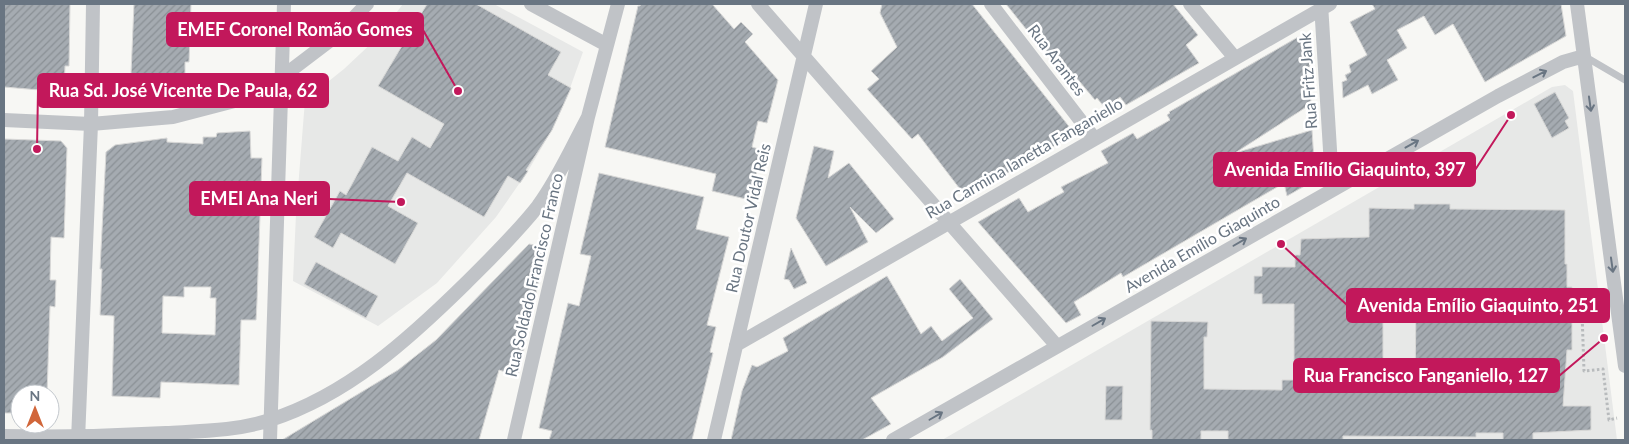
<svg xmlns="http://www.w3.org/2000/svg" width="1629" height="444" font-family="Lato,sans-serif">
<style>
.built{fill:#e7e8e7}
.building{fill:url(#building-hatch);stroke:#d8d8d7;fill-rule:evenodd}
.lines{fill:none;stroke-linecap:round;stroke-linejoin:round}
.path{stroke:#b8bbbd;stroke-width:3;stroke-dasharray:2.5 2.5;stroke-linecap:butt}
.lane{stroke:#c0c3c7;stroke-width:7}
.street{stroke:#c0c3c7;stroke-width:14}
.oneway{stroke:#697582}
.labels{text-anchor:middle;stroke-width:5;stroke-linejoin:round;paint-order:stroke}
.street-label{font-size:16px;fill:#697582;stroke:#fff}
.leader{fill:none;stroke:#c2185b;stroke-width:2}
.callout-dot{fill:#c2185b;stroke:#fff;stroke-width:2}
.callout{fill:#c2185b;stroke:#c2185b;stroke-width:2}
.callout-label{font-size:18px;text-anchor:middle;font-weight:bold;fill:#fff}
</style>
<defs>
<pattern id="building-hatch" width="6" height="6" patternUnits="userSpaceOnUse" patternTransform="scale(1.25)"><rect width="6" height="6" fill="#a5abb1"/><path d="M-1 1l2-2M0 6l6-6M5 7l2-2" fill="none" stroke="#8a9095"/></pattern>
</defs>
<rect width="100%" height="100%" fill="#f7f7f4"/>
<path class="built" d="M403,4H494L583,52L565,102L552,130L528,171L496,217L437,283L378,326L293,281L296,214L305,100L344,69L377,38Z
M1565,85L1573,91L1617,440H942L1552,87Z"/>
<path class="building" d="M4,4H70L69,66H65L64,89L52,88V91L4,87Z
M134,4H191L189,62H185V76L167,75L166,93H139V75L131,74Z
M427,4H476L561,52L548,75L571,88L552,130L526,170L528,171L520,183L508,176L484,217L407,173L388,206L418,223L395,264L341,233L333,248L314,237L340,191L346,195L372,147L398,161L412,137L430,148L444,124L378,86Z
M641,4H712L734,29L741,22L753,34L745,42L778,80L767,123L758,121L752,147L762,150L750,200L712,191L716,174L605,147L638,6H640Z
M882,4H972L1075,134L966,197L918,134L912,139L867,89L879,79L871,71L897,47L880,13Z
M1006,4H1173L1198,35L1186,45L1199,63L1126,105L1120,97L1105,108L1097,98L1095,100L1054,51L1050,55L1031,33L1030,34Z
M1372,4H1561L1566,36L1485,82L1453,24L1435,35L1424,16L1397,30L1407,48L1387,60L1398,80L1372,94L1368,85L1343,98L1342,82L1347,80L1345,75L1351,72L1349,65L1367,55L1350,22L1375,9Z
M1298,37L1309,38L1311,104L1235,153L1312,130L1315,176L1310,183L1287,196L1284,183L1123,277L1121,273L1074,302L1081,315L1066,323L978,222L1019,198L1028,212L1064,192L1061,187L1108,163L1101,151L1133,133L1137,139L1170,120L1167,115L1170,113L1169,112Z
M1555,92L1569,118L1565,121L1569,128L1552,138L1534,104Z
M250,131L251,158H262L257,302L256,320H241L239,385L161,382L160,398L112,396L114,319V316L100,315L102,269H100L106,152L115,145L167,138V142L203,144V137H216L217,133ZM184,287H211L210,298H216L215,335L162,333L163,296L184,297Z
M4,139L61,141L67,148L64,238L51,237L50,280H56L55,307L50,306L47,394H20V413H4Z
M814,146L834,151L828,178L849,163L894,219L876,233L850,207L868,242L826,266L796,218Z
M599,173L704,197L696,229L729,237L707,325L716,327L710,352L713,353L692,440H549L552,431L539,428L568,303L579,306L591,256L580,254Z
M1414,204H1450V209L1565,210V264H1567V287H1572V350H1567L1563,406H1591V430L1533,433V440H1503V433H1476V437L1343,436V440H1228V431H1201V440H1152V430H1150L1151,321L1208,322L1207,337H1204V389L1282,390V380H1294V304H1262V294H1254V276H1262V267H1295V255H1300L1301,239L1369,237V208L1414,209ZM1383,305H1416L1415,388H1383Z
M529,244L546,247L518,376L499,370L479,440H282L398,370L436,340Z
M791,248L807,283L794,289L789,280L784,279Z
M316,262L378,296L366,318L304,284Z
M887,276L921,334L931,326L942,341L973,318L949,289L960,279L993,319L943,357L871,398L891,424L862,440H731L742,391L752,365L757,367L788,351L783,338Z
M1106,386H1123L1122,420H1105Z"/>
<g class="lines">
<path class="path" d="M1574,312H1582L1584,371L1603,369L1609,420L1617,418"/>
<path class="lane" d="M1584,56L1625,80"/>
<path class="street" d="M531,4L607,45
M758,4L1057,346
M991,4L1094,138
M1190,4L1235,58
M1321,4L1331,166L1339,185
M1577,4L1625,366
M4,120L91,124L173,117L246,98L282,77L336,36L367,4
M736,345L1330,4
M4,436C58,437 112,436 166,433C200,431 237,431 270,420C348,395 409,339 466,283C491,258 516,234 538,206C558,179 572,147 588,117
M78,440L91,124L93,4
M270,440L284,4
M514,440L588,117L618,4
M714,440L816,4
M893,440L1498,96L1563,62L1584,56"/>
</g>
<defs><path id="oneway-shaft" d="M-6 0H5M1.5-3L5.5 0L1.5 3" fill="none" stroke-width="1.6" stroke-linecap="round" stroke-linejoin="round" transform="scale(1.25)"/></defs>
<g class="oneway">
<use href="#oneway-shaft" transform="translate(1540 74) rotate(-27)"/>
<use href="#oneway-shaft" transform="translate(1590 104) rotate(82)"/>
<use href="#oneway-shaft" transform="translate(1412 144) rotate(-29)"/>
<use href="#oneway-shaft" transform="translate(1240 242) rotate(-30)"/>
<use href="#oneway-shaft" transform="translate(1612 265) rotate(82)"/>
<use href="#oneway-shaft" transform="translate(1099 322) rotate(-30)"/>
<use href="#oneway-shaft" transform="translate(936 416) rotate(-30)"/>
</g>
<g class="labels">
<g class="street-label">
<text transform="translate(1057 60) rotate(53)" y="6">Rua Arantes</text>
<text transform="translate(1308 81) rotate(-94)" y="6">Rua Fritz Jank</text>
<text transform="translate(1024 158) rotate(-30)" y="6">Rua Carmina Ianetta Fanganiello</text>
<text transform="translate(748 218) rotate(-77)" y="6">Rua Doutor Vidal Reis</text>
<text transform="translate(1202 244) rotate(-30)" y="6">Avenida Emílio Giaquinto</text>
<text transform="translate(534 275) rotate(-77)" y="6">Rua Soldado Francisco Franco</text>
</g>
</g>
<path class="leader" d="M458 91L423 30M37 149L38 90M1511 115L1475 170M401 202L329 199M1281 244L1347 305M1604 338L1559 376"/>
<g class="callout-dot">
<circle cx="458" cy="91" r="5"/>
<circle cx="37" cy="149" r="5"/>
<circle cx="1511" cy="115" r="5"/>
<circle cx="401" cy="202" r="5"/>
<circle cx="1281" cy="244" r="5"/>
<circle cx="1604" cy="338" r="5"/>
</g>
<g class="callout">
<rect x="167" y="13" width="256" height="33" rx="5"/>
<rect x="38" y="74" width="290" height="33" rx="5"/>
<rect x="1214" y="153" width="261" height="33" rx="5"/>
<rect x="190" y="182" width="139" height="33" rx="5"/>
<rect x="1347" y="289" width="262" height="33" rx="5"/>
<rect x="1294" y="359" width="265" height="33" rx="5"/>
</g>
<g class="callout-label">
<text x="295" y="36">EMEF Coronel Romão Gomes</text>
<text x="183" y="97">Rua Sd. José Vicente De Paula, 62</text>
<text x="1345" y="176">Avenida Emílio Giaquinto, 397</text>
<text x="259" y="205">EMEI Ana Neri</text>
<text x="1478" y="312">Avenida Emílio Giaquinto, 251</text>
<text x="1426" y="382">Rua Francisco Fanganiello, 127</text>
</g>
<rect width="1629" height="444" fill="none" stroke="#697582" stroke-width="10"/>
<g transform="translate(35 409)"><circle r="24" fill="#ffffff" stroke="#c3c8cd"/>
<path d="M0-4L9 19L0 12L-9 19Z" fill="#d1663a"/>
<text y="-8" font-size="14" font-weight="bold" text-anchor="middle" fill="#697582">N</text>
</g>
</svg>
